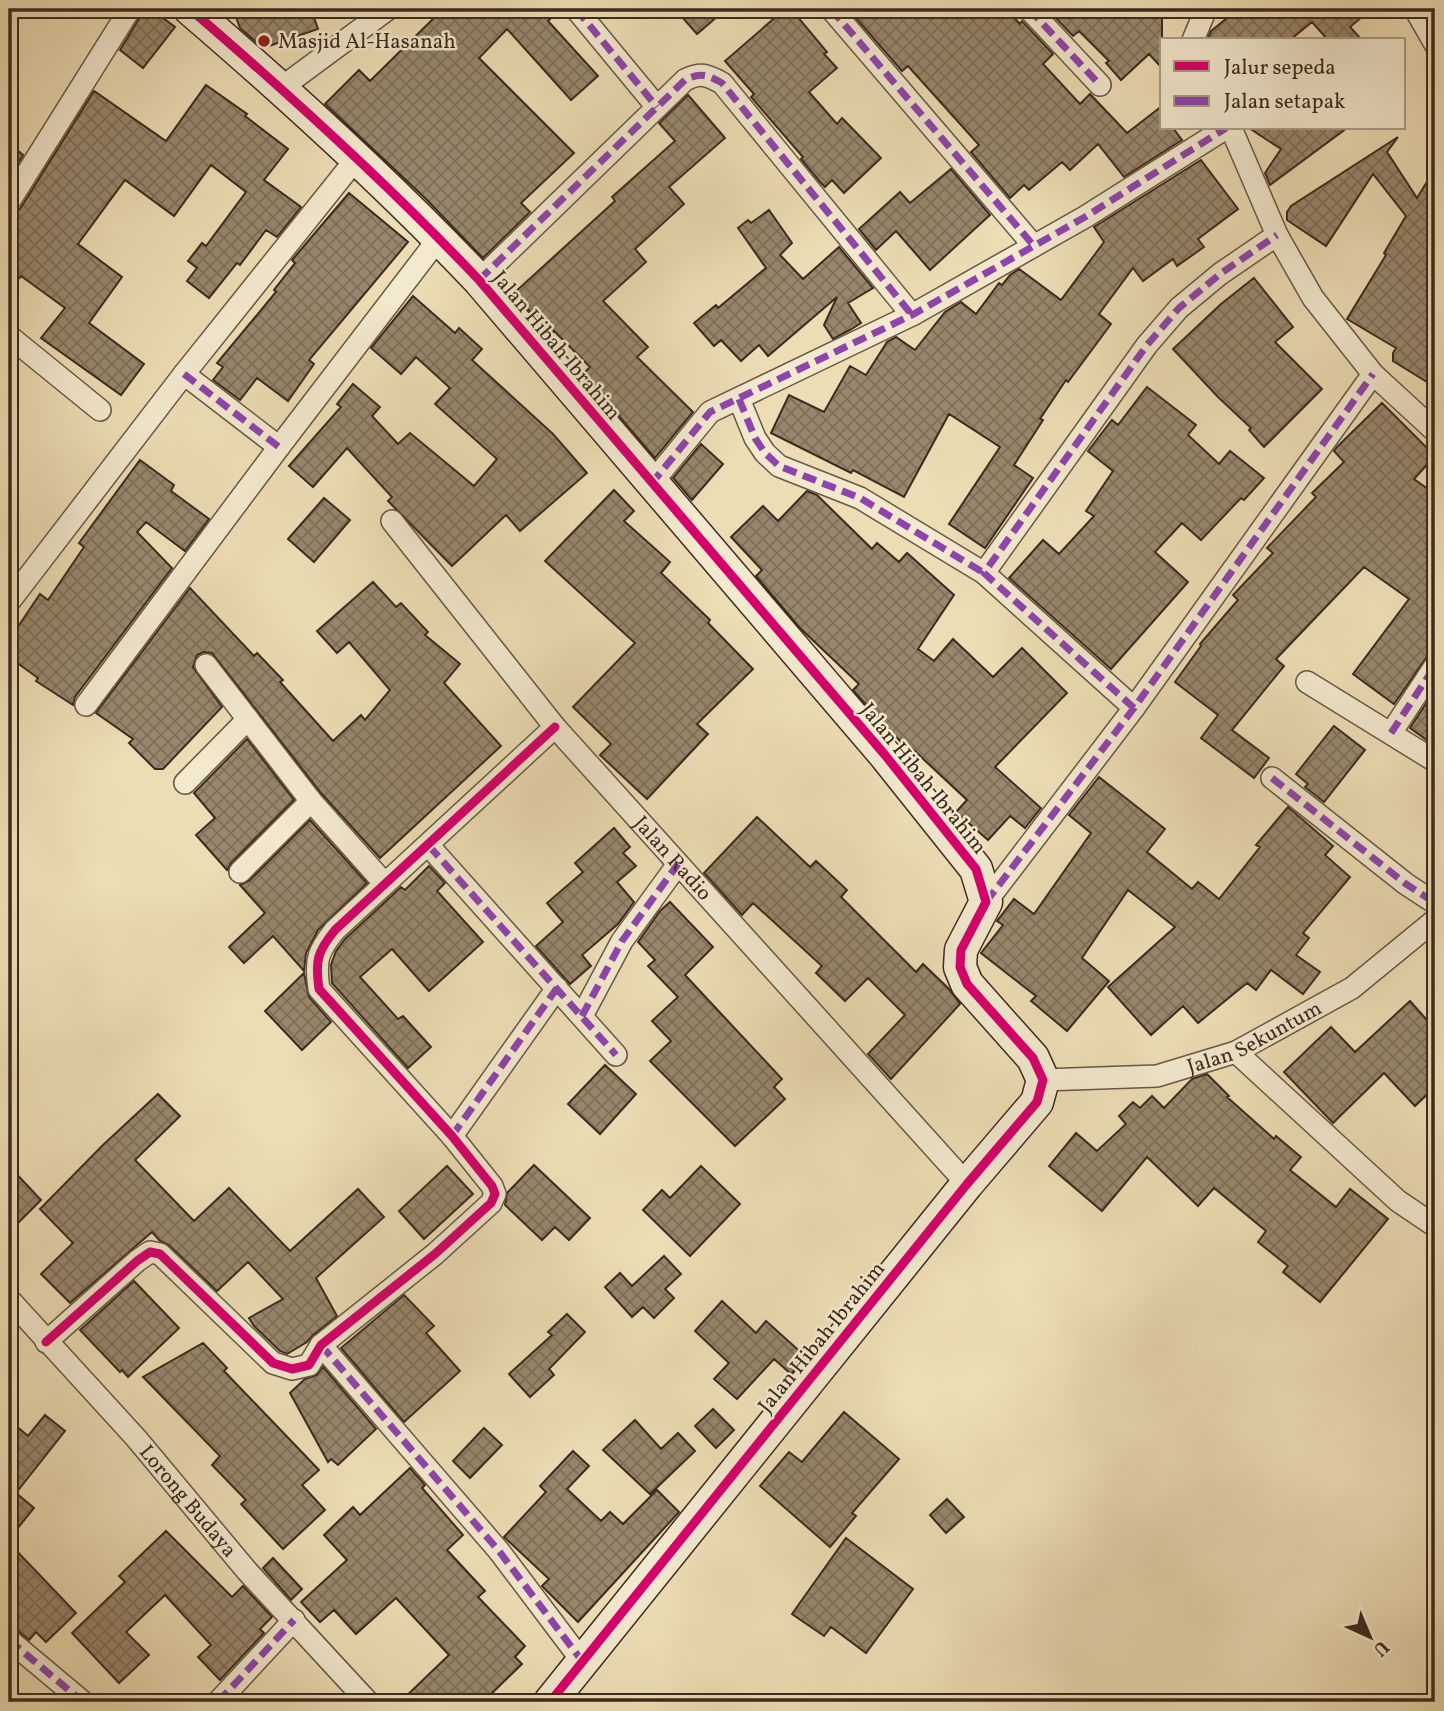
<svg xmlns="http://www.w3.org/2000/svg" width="1444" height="1711" font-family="Vollkorn,serif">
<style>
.building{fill:url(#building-cross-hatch);stroke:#3c2a1e;stroke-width:2}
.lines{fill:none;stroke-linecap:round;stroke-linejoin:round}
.street-casing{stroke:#685744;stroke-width:24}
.secondary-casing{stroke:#3c2a1e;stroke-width:35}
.street{stroke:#f3e9cf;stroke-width:21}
.secondary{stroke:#f3e9cf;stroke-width:32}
.quiet{stroke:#8e44ad;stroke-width:7;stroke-dasharray:14 7;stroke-linecap:butt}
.cycleway-casing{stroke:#f3e9cf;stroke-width:13}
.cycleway{stroke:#d6006c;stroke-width:9}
.poi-dot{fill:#8f2418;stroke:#f3e9cf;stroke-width:2.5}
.labels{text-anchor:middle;stroke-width:5;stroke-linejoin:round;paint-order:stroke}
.poi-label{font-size:21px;fill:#3c2a1e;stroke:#f3e9cf;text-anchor:start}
.street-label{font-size:21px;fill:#3c2a1e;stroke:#f3e9cf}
</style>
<defs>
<pattern id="building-cross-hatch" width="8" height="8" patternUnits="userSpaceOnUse" patternTransform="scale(1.75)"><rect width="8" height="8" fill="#98876d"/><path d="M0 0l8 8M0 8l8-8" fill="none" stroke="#7d6f59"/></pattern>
</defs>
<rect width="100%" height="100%" fill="#edddb5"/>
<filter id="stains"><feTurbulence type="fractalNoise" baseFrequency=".00286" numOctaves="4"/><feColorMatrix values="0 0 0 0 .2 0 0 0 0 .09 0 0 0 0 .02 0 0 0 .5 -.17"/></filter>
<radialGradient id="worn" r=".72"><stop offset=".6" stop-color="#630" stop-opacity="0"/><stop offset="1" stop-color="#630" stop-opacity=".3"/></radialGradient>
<path class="building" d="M145,9H151L175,27L143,68L120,50Z
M233,9H311L318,29L263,48L240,28Z
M447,9H560L548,21L598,76L571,100L507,29L479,58L574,153L521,203L530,212L483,258L425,198L325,104L359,70L370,81L437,15L439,17Z
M675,9H726L697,34Z
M785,9H791L827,52L824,54L837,68L809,92L837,124L842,118L881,158L844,193L832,180L825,187L820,182L801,159L803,157L751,97L754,94L725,61Z
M848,9H1006L1020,24L1022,21L1053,54L1043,64L1080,104L1090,94L1127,133L1162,106V128H1173L1182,140L1124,177L1098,144L1070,170L1062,162L1029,190L1024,185L1010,198L971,152L979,145L908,66L902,71Z
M1047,9H1162V68L1149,54L1121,80L1106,63L1109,61L1079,31L1073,36Z
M1238,9H1371L1350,27L1362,40H1328L1312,22L1290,40H1207L1211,31Z
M206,85L247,114L245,116L288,149L264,180L301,207L277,237L266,230L240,265L237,263L209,298L187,281L197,268L188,261L202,243L206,246L246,192L211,165L174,216L125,180L78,244L122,277L89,323L144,364L121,395L41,338L65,308L21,276L9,291V215L20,209L94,91L166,141Z
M688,95L725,138L669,187L684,204L635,249L646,262L603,301L648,347L637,357L693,412L655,458L583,374L590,367L554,331L550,335L514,293L615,201L612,197L675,141L659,123Z
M1249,128H1347L1270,185L1265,173L1281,149Z
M1398,137L1387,152L1417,198L1435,169V387L1393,361V353L1396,348L1347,319L1386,255L1384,253L1406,216L1373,174L1326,246L1287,220V212L1291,206Z
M9,143L23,155L9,178Z
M1201,160L1238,209L1198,239L1204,247L1177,266L1173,259L1143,281L1133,268L1099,314L1111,324L1068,382L1066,380L1040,419L1043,420L1014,465L1033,478L985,548L949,524L1000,447L949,414L904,497L853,470L851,473L771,433L789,395L824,412L850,366L866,375L887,342L896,337L915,350L945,312L961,302L976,314L999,283L1002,285L1010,275L1019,269L1061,300L1104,242L1094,227Z
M951,169L990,215L930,270L896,231L876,250L859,229L900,192L910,203Z
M349,193L408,242L309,360L314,364L288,401L257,378L240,400L213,380L223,367L217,363L276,292L274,290L295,263L292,260L298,253Z
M769,210L792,243L780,255L803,279L839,247L873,288L848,303L861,323L850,330L833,339L824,325L837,297L768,356L759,345L741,361L721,340L714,346L694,323L716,305L718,308L766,268L738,228L748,220L751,223Z
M1254,278L1293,327L1275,342L1322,389L1264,447L1249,430L1251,428L1218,397L1173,349L1221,304Z
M413,296L455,333L459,328L482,349L472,360L553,434L587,473L520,531L506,515L452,566L388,501L392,497L347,448L313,487L289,466L341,407L337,404L353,384L380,407L372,416L398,444L410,433L474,486L497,459L435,404L450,388L416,357L401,374L371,348Z
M1147,387L1196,425L1188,435L1219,464L1230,451L1264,478L1244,500L1241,498L1201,540L1182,523L1155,552L1188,582L1111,669L1009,578L1043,540L1059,554L1094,516L1086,511L1113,471L1088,451L1112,420L1118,425Z
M1382,403L1435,456L1414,479L1435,494V645L1394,704L1353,674L1409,599L1364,567L1276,659L1284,666L1232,730L1269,758L1254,778L1201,738L1218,715L1175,682L1201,646L1200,644L1238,600L1233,595L1273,553L1267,548L1316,497L1312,493L1344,462L1334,451L1337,447Z
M701,444L723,464L692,500L673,478Z
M140,460L174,485L171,491L209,519L185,551L146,522L137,532L172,568L75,697L73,705L36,681L38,678L9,657V640L40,594L48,600L84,547L79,543Z
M614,490L634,511L624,521L670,562L661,573L710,620L708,623L753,669L697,724L708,734L647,799L600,755L611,744L573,707L635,643L545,561Z
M807,491L817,495L872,549L877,543L899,562L907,553L954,595L918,649L934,661L953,639L993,677L1022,648L1067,693L995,767L1041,808L1025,828L1010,816L988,840L956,812L967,800L905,742L903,744L875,715L853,690L859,684L800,628L756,576L762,570L731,537L763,506L778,521Z
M324,498L350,520L314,562L288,539Z
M373,582L396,607L401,603L428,632L425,635L460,664L444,683L501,746L380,858L321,793L212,653L204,652L197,655L193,667L222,707L163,769H155L129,743L133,739L96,713L190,588L254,656L257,653L283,680L280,682L333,741L361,715L365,720L390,690L349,642L337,653L317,631Z
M1435,690V746L1410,728Z
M1334,726L1365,750L1324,802L1305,787L1308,784L1296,774Z
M247,739L294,800L231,863L227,870L196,835L215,818L194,793Z
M1099,777L1165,829L1147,852L1192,889L1198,882L1219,899L1260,847L1256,845L1288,807L1333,846L1325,855L1350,877L1303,933L1309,938L1296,955L1320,972L1303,994L1271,970L1256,990L1247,983L1198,1023L1183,1006L1151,1035L1108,987L1175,927L1128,890L1082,958L1109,981L1067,1031L1031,1001L1036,996L981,953L1003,925L997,921L1014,899L1034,914L1091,833L1069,815Z
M757,817L810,867L816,861L847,890L841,897L916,972L923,964L949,989L960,1004L891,1079L868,1054L905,1015L868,978L845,1001L816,973L822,966L753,903L742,915L704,873Z
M310,820L367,883L318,930L306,953L304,971L273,936L244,963L229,947L265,913L240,885L249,881Z
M614,828L630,847L623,853L636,866L617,882L634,902L618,924L582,955L591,966L570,984L536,946L563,922L547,903L583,872L575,863Z
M429,866L445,883L437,891L483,942L429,991L392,949L360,977L398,1019L403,1016L431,1047L408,1068L332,983L331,965L336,951L345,939L401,887L405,890Z
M670,902L713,947L685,975L782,1079L774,1087L785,1099L735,1146L650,1061L671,1041L652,1021L678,997L648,966L655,960L638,942L660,911Z
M304,973L309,997L331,1022L302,1050L265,1011Z
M1410,1001L1435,1029V1087L1415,1106L1384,1073L1333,1123L1284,1072L1331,1027L1355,1052Z
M605,1065L636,1094L600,1134L568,1104Z
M1207,1074L1229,1096L1227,1097L1274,1139L1276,1136L1301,1157L1290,1170L1336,1207L1350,1189L1388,1219L1320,1302L1283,1272L1288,1266L1258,1242L1266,1231L1214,1188L1198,1206L1147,1157L1102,1211L1049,1166L1076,1133L1097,1151L1126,1124L1119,1116L1133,1102L1140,1108L1152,1096L1164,1108L1192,1079Z
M158,1094L180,1116L135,1160L194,1221L229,1188L290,1251L358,1189L384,1217L316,1278L337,1316L313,1335L307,1342L287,1354L280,1351L254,1326L249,1318L283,1299L248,1262L217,1291L169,1245L160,1241L152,1232L70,1303L41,1274L73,1243L40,1209L103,1145Z
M534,1165L590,1218L569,1240L555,1227L542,1240L505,1205L507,1193Z
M9,1166L41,1200L9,1232Z
M447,1166L473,1194L424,1239L399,1211Z
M701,1166L740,1204L690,1256L643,1210L662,1190L670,1198Z
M664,1256L681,1274L665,1289L674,1298L654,1318L643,1307L632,1317L605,1287L620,1273L632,1286Z
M134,1281L179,1328L128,1377L122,1370L120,1372L80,1330Z
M404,1295L434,1326L426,1333L460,1371L404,1422L341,1348Z
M722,1301L756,1333L766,1321L805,1356L791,1374L774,1359L737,1399L714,1379L729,1363L695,1331Z
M567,1314L585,1332L549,1369L554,1375L530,1397L509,1374L552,1335L548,1332Z
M203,1343L227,1368L224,1371L319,1470L302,1485L325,1510L283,1549L241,1504L246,1500L212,1465L220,1456L143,1377Z
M323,1367L376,1429L338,1465L331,1459L328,1462L290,1393L305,1379L317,1375Z
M713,1409L734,1430L716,1448L695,1426Z
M844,1412L899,1459L852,1513L856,1516L830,1547L760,1486L789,1452L802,1462Z
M45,1415L65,1431L16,1493L34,1508L9,1539V1420L28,1436Z
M635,1420L661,1449L678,1433L695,1451L650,1494L603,1450Z
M484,1428L502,1445L470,1478L453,1461Z
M573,1451L589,1466L567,1489L601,1521L610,1512L623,1524L657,1490L679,1512L578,1622L542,1586L549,1579L504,1537L546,1492L540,1486Z
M410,1468L425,1485L422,1488L463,1535L447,1550L485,1591L478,1597L525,1646L515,1657L522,1664L483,1702H400L449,1655L396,1598L356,1634L334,1610L320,1622L301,1602L347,1560L324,1535L353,1507L360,1515Z
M947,1499L964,1517L946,1533L930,1515Z
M166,1531L232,1597L243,1586L272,1617L260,1629L264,1633L220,1680L198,1657L211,1645L165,1595L126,1632L149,1655L119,1683L72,1633L125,1582L119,1576Z
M846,1538L913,1589L866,1653L831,1627L824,1636L792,1614Z
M9,1543L76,1613L46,1642L36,1632L29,1640L17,1630L9,1627Z
M273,1558L302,1589L291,1600L263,1568Z"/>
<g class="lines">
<g class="street-casing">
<g id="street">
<path d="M576,9L657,107"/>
<path d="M831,9L1034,246"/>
<path d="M1029,9L1100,85"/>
<path d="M1415,9L1435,44"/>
<path d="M1193,40L1204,14L1203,9"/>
<path d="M281,88L388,9"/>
<path d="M1231,128L1277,235L1313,298L1373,374L1435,431"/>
<path d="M9,202L130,9"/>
<path d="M479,280L685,80C701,72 707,75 722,83L912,315"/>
<path d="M9,336L100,410"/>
<path d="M184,374L279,447"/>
<path d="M739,399L755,438L765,453L779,466L860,498L984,573"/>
<path d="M651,484L710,412L912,315L1085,217L1226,128"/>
<path id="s1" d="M392,521L555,727L967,1184"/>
<path d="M9,602L184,374L356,159"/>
<path d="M206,665L311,801L385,884"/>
<path d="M1307,682L1435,761"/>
<path d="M86,705L279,447L439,238"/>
<path d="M1134,708L984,573L1147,345L1179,308L1220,274L1277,235"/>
<path d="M1391,733L1435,666"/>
<path d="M1272,778L1406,884L1435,903"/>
<path d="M185,783L248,719"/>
<path d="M429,846L616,1055"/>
<path d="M240,872L311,801"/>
<path d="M986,902L1134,708L1373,374"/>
<path d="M582,1016L622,941L678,864"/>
<path d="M1236,1052L1398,1201L1435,1226"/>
<path id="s2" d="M1043,1080L1157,1076L1236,1052L1352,988L1435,920"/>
<path d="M452,1136L557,988"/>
<path id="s3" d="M9,1299L136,1438L247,1571L368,1702"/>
<path d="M46,1342L137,1261L150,1252L160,1254L273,1363L292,1369L309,1365L321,1345L435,1254L491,1203L495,1194L492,1186L452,1136L319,989C315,961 317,952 335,930L555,727"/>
<path d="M321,1345L499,1551L582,1661"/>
<path d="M9,1640L83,1702"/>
<path d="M218,1702L294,1620"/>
</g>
</g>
<g class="secondary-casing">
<path id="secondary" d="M190,9C290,95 388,184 479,280L885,755L976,869L986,902L961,950L960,967L967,984L1033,1058L1043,1080L1037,1102L967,1184L550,1702"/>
</g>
<use href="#street" class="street"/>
<use href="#secondary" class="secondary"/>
<path class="quiet" d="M369,9L376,17
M576,9L657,107
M831,9L1034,246
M1029,9L1100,85
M1204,14L1209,9
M479,280L685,80C701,72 707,75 722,83L912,315
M184,374L279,447
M739,399L755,438L765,453L779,466L860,498L984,573
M651,484L710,412L912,315L1085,217L1226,128
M1134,708L984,573L1147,345L1179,308L1220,274L1277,235
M1391,733L1435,666
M1272,778L1406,884L1435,903
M429,846L616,1055
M986,902L1134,708L1373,374
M582,1016L622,941L678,864
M452,1136L557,988
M321,1345L499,1551L582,1661
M9,1640L83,1702
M218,1702L294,1620"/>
<g class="cycleway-casing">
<path id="cycleway" d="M190,9C290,95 388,184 479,280L885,755L976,869L986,902L961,950L960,967L967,984L1033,1058L1043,1080L1037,1102L967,1184L550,1702
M46,1342L137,1261L150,1252L160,1254L273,1363L292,1369L309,1365L321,1345L435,1254L491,1203L495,1194L492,1186L452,1136L319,989C315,961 317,952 335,930L555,727"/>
</g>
<use href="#cycleway" class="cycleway"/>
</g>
<circle class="poi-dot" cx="264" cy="41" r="7"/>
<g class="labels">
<g class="poi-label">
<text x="278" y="48">Masjid Al-Hasanah</text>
</g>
<g class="street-label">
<text transform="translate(557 345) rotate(50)" y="7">Jalan Hibah Ibrahim</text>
<text transform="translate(924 778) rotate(51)" y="7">Jalan Hibah Ibrahim</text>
<text dy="7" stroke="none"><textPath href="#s1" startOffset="439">Jalan Radio</textPath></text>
<text dy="7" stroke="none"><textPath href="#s2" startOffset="219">Jalan Sekuntum</textPath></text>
<text transform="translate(821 1337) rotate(-51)" y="7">Jalan Hibah Ibrahim</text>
<text dy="7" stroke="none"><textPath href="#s3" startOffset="270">Lorong Budaya</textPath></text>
</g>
</g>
<rect width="1444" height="1711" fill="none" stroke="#edddb5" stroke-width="35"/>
<rect x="10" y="10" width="1423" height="1690" fill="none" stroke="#3c2a1e" stroke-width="3.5"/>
<rect x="18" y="18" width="1409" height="1676" fill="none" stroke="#3c2a1e" stroke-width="2"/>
<rect x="1160" y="38" width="245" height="91" fill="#f3e9cf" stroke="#aa9d88" stroke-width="2"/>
<rect x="1174" y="61" width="35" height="10" fill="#d6006c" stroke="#aa9d88" stroke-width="2"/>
<text x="1224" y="74" font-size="21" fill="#3c2a1e">Jalur sepeda</text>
<rect x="1174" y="96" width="35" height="10" fill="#8e44ad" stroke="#aa9d88" stroke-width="2"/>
<text x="1224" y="108" font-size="21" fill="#3c2a1e">Jalan setapak</text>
<g transform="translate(1370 1637) rotate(136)" stroke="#f3e9cf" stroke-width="5" paint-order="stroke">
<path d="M0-5L12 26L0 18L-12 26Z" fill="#3c2a1e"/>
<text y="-10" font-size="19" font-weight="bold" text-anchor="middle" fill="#3c2a1e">U</text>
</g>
<rect width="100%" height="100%" filter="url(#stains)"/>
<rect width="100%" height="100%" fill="url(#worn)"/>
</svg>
